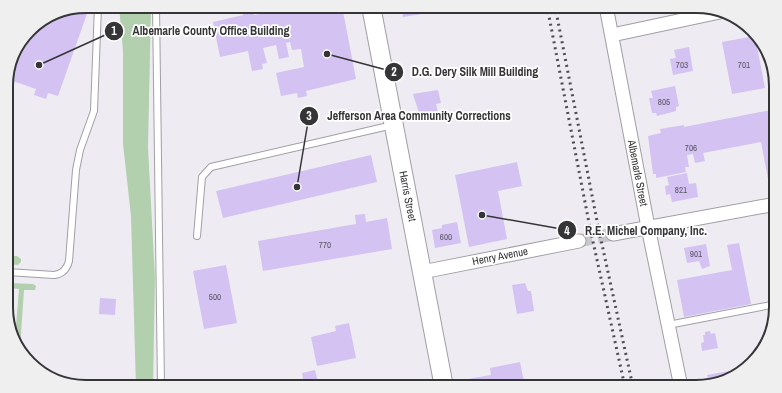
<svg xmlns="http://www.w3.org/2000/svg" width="782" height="393" font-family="'Archivo Narrow',sans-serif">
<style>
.green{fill:#b2cfae}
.building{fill:#d3c2f2}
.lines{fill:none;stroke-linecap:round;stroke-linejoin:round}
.street-tunnel{stroke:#c9c7cc;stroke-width:13;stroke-dasharray:13 6;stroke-linecap:butt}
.lane-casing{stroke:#a19fa4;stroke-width:8}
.street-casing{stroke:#a19fa4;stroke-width:15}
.secondary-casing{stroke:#a19fa4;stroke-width:20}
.lane{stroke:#fff;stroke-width:6}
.street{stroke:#fff;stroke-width:13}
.secondary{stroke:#fff;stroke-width:18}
.rail{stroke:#4e4d4f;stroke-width:3;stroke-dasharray:2 4;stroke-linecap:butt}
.labels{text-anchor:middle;stroke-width:3.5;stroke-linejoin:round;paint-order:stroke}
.number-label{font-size:9px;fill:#5c5865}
.street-label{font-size:11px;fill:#353436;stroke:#fff}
.rim{fill:none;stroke:#353436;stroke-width:2}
.leader{fill:none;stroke:#353436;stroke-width:1.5}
.callout-dot{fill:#353436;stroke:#fff;stroke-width:1.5}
.mark-label{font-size:12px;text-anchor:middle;font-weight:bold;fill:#fff}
.callout-label{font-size:12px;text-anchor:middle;font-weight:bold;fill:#353436;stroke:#fff;stroke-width:3.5;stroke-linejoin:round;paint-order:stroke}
</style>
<rect width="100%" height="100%" fill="#eeecf2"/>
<path class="green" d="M119,6H151L148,148L155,278L153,387H136L131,216L123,144V51Z
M7,256H17L21,259V262L18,265L7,264Z
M9,283L33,284L36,286L35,290H24L20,349L15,338L19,289L8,288L7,284Z"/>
<path class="building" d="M252,6L254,15L292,6H342L356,79L306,91L307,96L298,98L297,93L281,96L276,73L304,67L301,49L292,50L290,42L286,43L289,57L279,59L276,45L263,48L267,63L262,64L263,69L252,71L248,51L220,57L213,22L243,15L242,8Z
M401,6H445V7L434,9V12L403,17Z
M78,8L88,11L58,96L48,93L46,99L34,95L36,89L7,79L14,51L33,26L56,12Z
M755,36L765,88L732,94L722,42Z
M689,47L693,71L673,75L670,59L676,58L674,50Z
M675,86L679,106L676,107V111L657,116L656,113H652L649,98H653L651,91Z
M438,90L441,103L436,104L438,113L423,116L422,112L419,113L413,94Z
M771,110L775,132L776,183L769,184L761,142L703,153L705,161L695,163L693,154L687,155L689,167H685L686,172L656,178V174H653L648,136L661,133L660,129L684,125V127Z
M371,155L377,182L223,218L216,191Z
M517,162L522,186L498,191L507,239L469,247L455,175Z
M687,173L689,184L696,183L698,197L672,202L670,194L666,195L665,186L669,185L667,177Z
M365,214L366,222L387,218L392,249L263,271L258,241L356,224L355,215Z
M457,222L461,243L435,248L432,230L442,228V225Z
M776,233V257H775L771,234Z
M739,243L751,304L684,317L677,280L732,270L727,245Z
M706,244L710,266L702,269L699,261L687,263L684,248Z
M226,265L237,323L204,329L193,271Z
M525,283L528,291H531L534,311L517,314L512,285Z
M100,298L116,299L115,315L99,314Z
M349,323L356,358L317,366L311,337L336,331L335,326Z
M710,331L711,334L715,333L718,348L702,351L701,343L704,342L703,335H705V332Z
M520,362L525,387H470L468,379L491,375L490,368Z
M315,370L318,382L304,385L302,373Z
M729,371L730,377L704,386L703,379L708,378L707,375Z"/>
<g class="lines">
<path class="street-tunnel" d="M579,241L613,234"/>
<g class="lane-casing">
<path id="lane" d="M156,6L161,387
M197,236L202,177L211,167L393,125
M7,272L54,275C63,274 67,269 69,261L76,170L80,150L94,111L98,6
M668,325L776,304"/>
</g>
<g class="street-casing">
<path id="street" d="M606,6L648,227L681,387
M612,35L720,12
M613,234L776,204
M422,272L579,241"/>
</g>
<g class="secondary-casing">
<path id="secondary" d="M371,6L444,387"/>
</g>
<use href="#lane" class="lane"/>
<use href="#street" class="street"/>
<use href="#secondary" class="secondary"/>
<path class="rail" d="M547,6L590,228L625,387
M555,6L598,226L633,387"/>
</g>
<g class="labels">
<g class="number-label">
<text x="682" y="68">703</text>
<text x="744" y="68">701</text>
<text x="664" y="105">805</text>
<text x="691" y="151">706</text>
<text x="681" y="193">821</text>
<text x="446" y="240">600</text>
<text x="325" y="248">770</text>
<text x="696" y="257">901</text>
<text x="215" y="300">500</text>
</g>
<g class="street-label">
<text transform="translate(638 173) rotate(79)" y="4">Albemarle Street</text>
<text transform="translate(408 196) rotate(79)" y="4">Harris Street</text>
<text transform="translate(500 256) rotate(-11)" y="4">Henry Avenue</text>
</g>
</g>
<path d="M0 0H782V393H0ZM86 13H696A73 73 0 0 1 769 86V307A73 73 0 0 1 696 380H86A73 73 0 0 1 13 307V86A73 73 0 0 1 86 13Z" fill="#efefef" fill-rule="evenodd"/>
<path class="rim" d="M86 13H696A73 73 0 0 1 769 86V307A73 73 0 0 1 696 380H86A73 73 0 0 1 13 307V86A73 73 0 0 1 86 13Z"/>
<path class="leader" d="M39 65L114 31M327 54L394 72M297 187L309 116M482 215L567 230"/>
<g class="callout-dot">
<circle cx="39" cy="65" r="4"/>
<circle cx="327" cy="54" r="4"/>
<circle cx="297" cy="187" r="4"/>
<circle cx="482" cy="215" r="4"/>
<circle cx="114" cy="31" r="10"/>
<circle cx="394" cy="72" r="10"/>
<circle cx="309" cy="116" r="10"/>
<circle cx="567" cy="230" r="10"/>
</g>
<g class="mark-label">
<text x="114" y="35">1</text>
<text x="394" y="76">2</text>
<text x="309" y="120">3</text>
<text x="567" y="235">4</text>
</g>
<g class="callout-label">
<text x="211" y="35">Albemarle County Office Building</text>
<text x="475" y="76">D.G. Dery Silk Mill Building</text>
<text x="419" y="120">Jefferson Area Community Corrections</text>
<text x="646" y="235">R.E. Michel Company, Inc.</text>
</g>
</svg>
